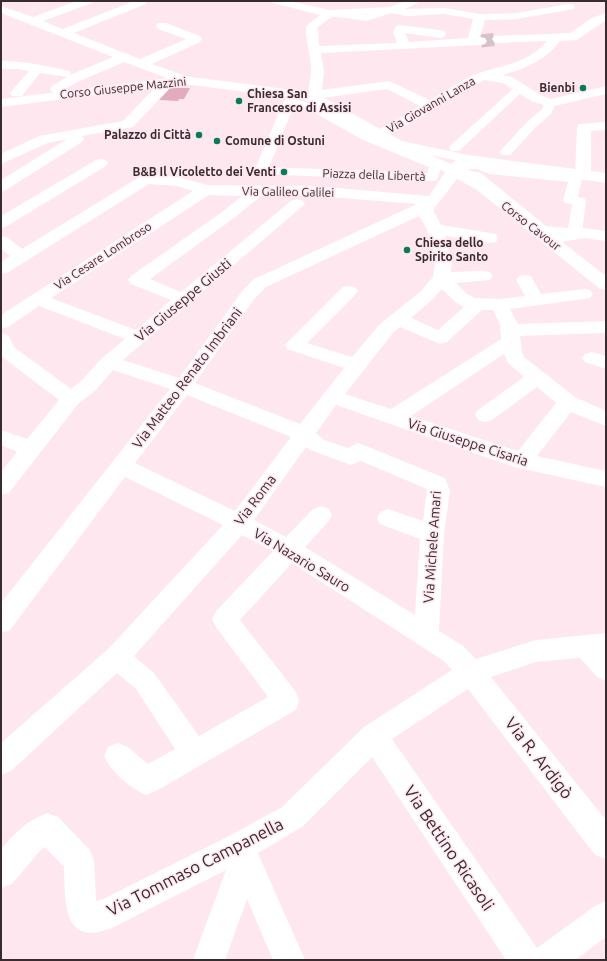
<svg xmlns="http://www.w3.org/2000/svg" width="607" height="961" font-family="Ubuntu,sans-serif">
<style>
.green{fill:#e2abbf}
.lines{fill:none;stroke-linecap:round;stroke-linejoin:round}
.minor-tunnel{stroke:#d7c2c9;stroke-width:13;stroke-dasharray:13 6;stroke-linecap:butt}
.pedestrian{fill:#fff;fill-rule:evenodd}
.minor{fill:#fff;fill-rule:evenodd}
.tertiary{fill:#fff;fill-rule:evenodd}
.poi-dot{fill:#0b7b57;stroke:#fee7ef;stroke-width:1.5}
.labels{text-anchor:middle;stroke-width:3;stroke-linejoin:round;paint-order:stroke}
.far-street-label{font-size:12px;fill:#392c31;stroke:#fee7ef}
.far-poi-label{font-size:12px;font-weight:bold;fill:#392c31;stroke:#fee7ef;text-anchor:end}
.street-label{font-size:14px;fill:#392c31;stroke:#fee7ef}
.near-street-label{font-size:17px;fill:#392c31;stroke:#fee7ef}
</style>
<rect width="100%" height="100%" fill="#fee7ef"/>
<path class="green" d="M170,88H190L184,99H179L178,101L159,100Z"/>
<g class="lines">
<path class="minor-tunnel" d="M481,41L498,39"/>
<path class="pedestrian" d="M389,8L392,9L394,11L392,13L366,21L330,16L325,13L330,10L366,15Z
M520,85L524,86L526,88L524,90L459,151H451L449,148L451,145L516,86Z
M290,98L314,104L371,134L441,162L442,165L437,180L432,181L256,174L254,171L284,101L286,99ZM294,106L306,108L363,140L429,167L427,173L269,167Z
M550,99L554,101L556,103L551,114L535,128L510,155H502L500,152L502,149L527,122L542,109L546,101Z
M467,161H479L493,166L580,176L582,179L578,197L584,198L586,201L582,232L580,235L555,236L536,232L472,179C464,178 459,176 455,169L462,162ZM470,169H477L490,174L568,182L563,200L565,203L572,204L568,228L546,226L481,173L468,170Z"/>
<path class="minor" d="M77,1H94L92,3L43,21L63,29L134,1H147L146,4L74,33L140,59L186,39L158,29L156,26L158,23H166L200,36L202,39L200,42L152,64L189,77L191,80L189,83L184,84L174,81L175,82L173,85L133,127L82,136L84,139L82,142L6,190L1,192V180L67,139L48,143L1,164V154L39,136L123,121L163,79L167,78L124,62L82,80L57,93L52,92L50,89L52,86L67,77L40,73L22,96H12L10,93L29,71L18,69H1V61C25,61 47,66 70,71L71,74L70,75L113,57L1,13V6L33,17Z
M271,1H290L330,10L390,7L405,1H419L417,3L405,9L445,8L480,14L516,13L569,4L573,5L575,7L573,9L569,10L516,19L485,20L480,37L485,38L487,41L485,44L481,45L321,53L324,71L322,90L389,81L430,100C445,92 463,78 479,73C505,64 527,64 547,41L498,43L494,42L492,39L494,36L570,33L592,18L606,13V20L577,40L560,41C546,60 525,69 502,75L512,77L541,95L551,99L606,86V94L550,107L531,101L503,83L484,80L385,138L380,139L375,138L373,135L375,132L420,106L387,89L323,98L321,102H311C306,94 310,83 311,74C312,57 305,43 306,26L320,15L273,3ZM390,13L407,16L445,14L473,19L468,38L409,42L405,33L440,38L444,37L446,34L444,31L440,30L400,25L396,26L393,32L397,43L319,46L318,27L333,16Z
M606,122V130L591,131V175L588,178L583,180L578,178L575,175L577,127L579,124Z
M397,140L451,164C457,159 462,157 469,159L471,162L463,170L487,184L552,234L584,228L606,231V241L584,238L562,242L606,276V290L600,289L477,190L457,179L433,210L441,225L490,233L496,234L498,238L496,242L490,243L445,236L452,257L451,272L484,271L490,272L493,276L490,280L456,283L467,294L475,298L499,299L525,296L516,280L519,276L525,275L531,276L541,294L584,289L590,290L593,294L590,298L584,299L510,309L518,324L606,321V333L520,336L522,351L524,357L575,397L606,411V426L571,412L537,456L606,471V487L514,467L336,405L316,433L324,440L348,448L358,443L366,446L445,478L450,491L444,534L439,631L462,645L476,659L536,640L606,633V681L597,677L580,658L536,662L491,677L606,820V859L595,855L468,689L392,739L537,948L595,906L606,901V937L575,960H506L372,757L302,827L258,853L305,960H273L247,899L225,960H193L226,870L114,927C62,949 65,903 64,867L45,847L40,851L12,884L1,888V849C16,832 25,822 47,813L58,817L90,850L94,861L96,901L101,900L229,836L282,807L364,727L452,670L444,661L292,563L240,620L296,692L299,701L296,710L156,791L146,795C130,788 111,772 104,756L108,747L118,743L128,747L148,764L175,749L136,689L117,673L11,771L1,775V743L108,649L223,525L125,477L10,630L1,633V603L170,389L113,370L96,390L78,404L9,493L1,495V472L17,452L1,445V430L27,439L59,400L1,356V333L8,335L14,347L71,389L82,380L102,358L125,339L39,306L8,327L1,329V315L193,191L177,186L149,184L7,273L1,274V262L10,256L1,249V236L7,237L22,249L141,176L146,174L178,177L207,185L315,186L429,196L445,172L392,147L390,144L392,141ZM209,195L242,196L222,212L131,276L128,280L131,284L171,300L136,330L51,298ZM261,196H315L417,204L254,279L243,290L179,378L123,360L305,204L303,201L297,199L291,201L181,292L150,279L234,218ZM419,216L427,229L436,257L433,277L421,291L379,325L352,357L307,343L355,295L358,291L355,287L349,286L343,287L285,345L287,349L344,368L300,424L195,383L255,298L266,287ZM442,289L455,302L464,307L438,330L411,318L433,299ZM482,310H493L500,325L501,339L391,409L345,394L393,333L400,327L440,344L447,342ZM504,354L509,364L524,377L478,410L475,415L478,420L485,422L492,420L537,387L556,403L518,451L411,416ZM187,395L291,437L235,511L135,463ZM306,447L310,450L351,465L361,461L427,489L423,521L388,509L380,512L377,518L380,524L420,539L415,615L305,547L329,521L332,515L329,509L321,506L313,509L286,537L254,520ZM242,535L273,551L216,611L212,619L216,627L268,697L199,736L154,673L134,656Z
M101,159L106,160L108,163L106,166L7,226L1,228V216L96,160Z
M592,352L606,356V369L585,362L582,358L585,354Z"/>
<path class="tertiary" d="M184,76L300,91L321,96L402,141L468,155L606,173V183L468,163L397,148L392,147L311,102L300,99L184,84L1,107V99Z"/>
</g>
<g class="poi-dot">
<circle cx="583" cy="88" r="4"/>
<circle cx="239" cy="101" r="4"/>
<circle cx="199" cy="135" r="4"/>
<circle cx="217" cy="141" r="4"/>
<circle cx="284" cy="172" r="4"/>
<circle cx="407" cy="250" r="4"/>
</g>
<g class="labels">
<g class="far-street-label">
<text transform="translate(123 88) rotate(-6)" y="4">Corso Giuseppe Mazzini</text>
<text transform="translate(431 105) rotate(-30)" y="4">Via Giovanni Lanza</text>
<text transform="translate(374 175) rotate(2)" y="4">Piazza della Libertà</text>
<text transform="translate(288 192) rotate(1)" y="4">Via Galileo Galilei</text>
<text transform="translate(531 226) rotate(38)" y="4">Corso Cavour</text>
<text transform="translate(103 256) rotate(-33)" y="4">Via Cesare Lombroso</text>
</g>
<g class="far-poi-label">
<text x="575" y="92">Bienbi</text>
<text x="247" y="98" text-anchor="start">Chiesa San<tspan x="247" dy="14">Francesco di Assisi</tspan></text>
<text x="191" y="139">Palazzo di Città</text>
<text x="225" y="145" text-anchor="start">Comune di Ostuni</text>
<text x="276" y="176">B&amp;B Il Vicoletto dei Venti</text>
<text x="415" y="247" text-anchor="start">Chiesa dello<tspan x="415" dy="14">Spirito Santo</tspan></text>
</g>
<g class="street-label">
<text transform="translate(183 300) rotate(-40)" y="5">Via Giuseppe Giusti</text>
<text transform="translate(187 378) rotate(-53)" y="5">Via Matteo Renato Imbriani</text>
<text transform="translate(468 442) rotate(18)" y="5">Via Giuseppe Cisaria</text>
<text transform="translate(255 500) rotate(-53)" y="5">Via Roma</text>
<text transform="translate(432 547) rotate(-86)" y="5">Via Michele Amari</text>
<text transform="translate(302 560) rotate(31)" y="5">Via Nazario Sauro</text>
</g>
<g class="near-street-label">
<text transform="translate(539 758) rotate(52)" y="6">Via R. Ardigò</text>
<text transform="translate(449 848) rotate(56)" y="6">Via Bettino Ricasoli</text>
<text transform="translate(195 867) rotate(-27)" y="6">Via Tommaso Campanella</text>
</g>
</g>
<rect width="607" height="961" fill="none" stroke="#392c31" stroke-width="4"/>
</svg>
